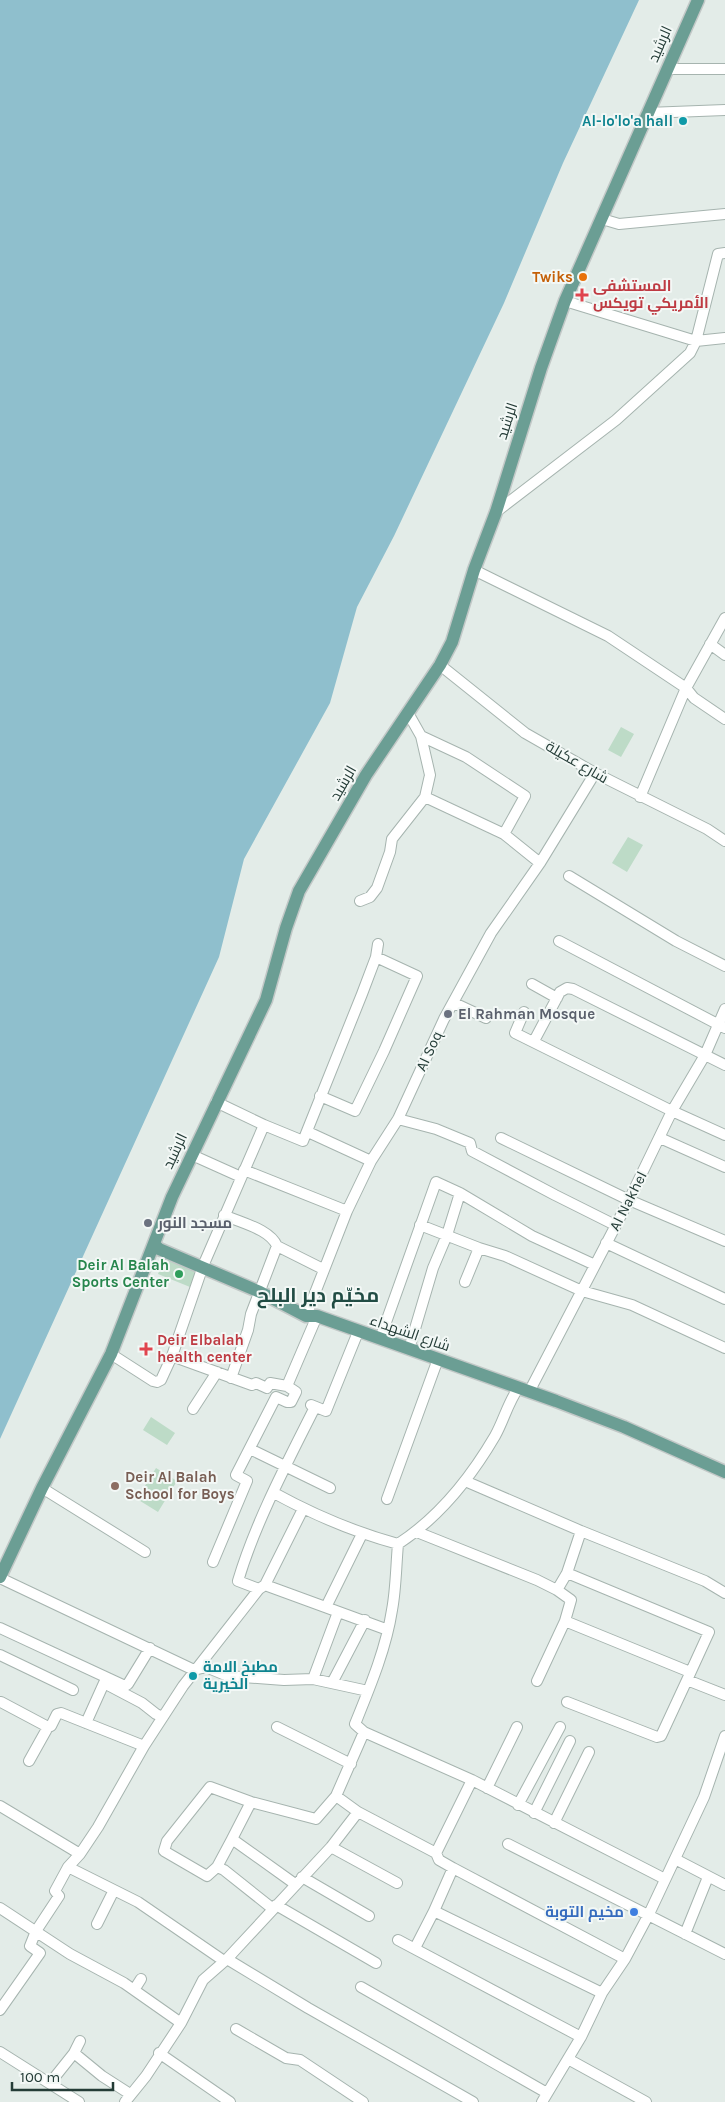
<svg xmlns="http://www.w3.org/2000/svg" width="725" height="2102" font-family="Karla,Cairo,sans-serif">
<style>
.green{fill:#bddbc7}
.water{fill:#8fbfcd}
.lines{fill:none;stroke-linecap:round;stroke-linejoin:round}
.minor-casing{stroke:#a6b4af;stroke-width:12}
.major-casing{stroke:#c2c8c7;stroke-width:15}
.minor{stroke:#fff;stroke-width:10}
.major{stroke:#6b9e94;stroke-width:12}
.culture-dot{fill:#0f9aa8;stroke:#f3f8f6;stroke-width:2}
.food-dot{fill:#e8710a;stroke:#f3f8f6;stroke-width:2}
.health-dot{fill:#e0444e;stroke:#f3f8f6;stroke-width:2}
.worship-dot{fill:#6b7280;stroke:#f3f8f6;stroke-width:2}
.leisure-dot{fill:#2e9e5b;stroke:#f3f8f6;stroke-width:2}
.education-dot{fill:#8d6e63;stroke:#f3f8f6;stroke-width:2}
.shop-dot{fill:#3f7fe0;stroke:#f3f8f6;stroke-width:2}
.labels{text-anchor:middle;stroke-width:4;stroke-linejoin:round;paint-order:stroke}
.street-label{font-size:15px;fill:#243c37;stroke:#f3f8f6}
.culture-label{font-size:15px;font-weight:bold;fill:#0d838f;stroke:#f3f8f6;text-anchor:end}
.food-label{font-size:15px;font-weight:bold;fill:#c56008;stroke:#f3f8f6;text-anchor:end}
.health-label{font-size:15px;font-weight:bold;fill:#be3a42;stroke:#f3f8f6;text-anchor:start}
.worship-label{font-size:15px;font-weight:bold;fill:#5b616d;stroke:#f3f8f6;text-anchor:start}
.leisure-label{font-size:15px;font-weight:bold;fill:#27864d;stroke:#f3f8f6;text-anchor:end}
.education-label{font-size:15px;font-weight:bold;fill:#785e54;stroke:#f3f8f6;text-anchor:start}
.shop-label{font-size:15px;font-weight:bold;fill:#366cbe;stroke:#f3f8f6;text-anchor:end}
.district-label{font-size:20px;font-weight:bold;fill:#214c44;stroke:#f3f8f6}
</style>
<rect width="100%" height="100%" fill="#e3ece8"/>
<path class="green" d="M621,727L634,734L621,757L608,750Z
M628,837L643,845L627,872L612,863Z
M165,1257L197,1271L190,1287L158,1274Z
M151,1417L175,1433L167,1445L143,1430Z
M156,1468L177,1481L158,1512L137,1499Z"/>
<path class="water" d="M0,0H639L563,163L504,303L394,536L357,607L330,703L244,859L219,957L0,1439Z"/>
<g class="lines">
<g class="minor-casing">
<path id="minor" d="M667,69H725
M647,113L725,110
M602,219L619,224L725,214
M565,301L696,341L725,338
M496,512L616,420L690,353L696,341L718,254L725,253
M474,570L608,636L686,688L694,698L725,719
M710,644L725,655
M440,665L525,733L595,773L707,829L725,841
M408,713L421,736L430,775L425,797L504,834L540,863
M421,736L466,757L525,796L504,834
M640,797L686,688L725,618
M569,876L676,941L725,966
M360,901L370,897L377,888L390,852L392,839L425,797
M559,941L725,1028
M532,984L557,998
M454,1003L486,1018
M524,1012L515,1033L672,1111L725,1135
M534,1041L560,992L567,988L573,989L725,1065
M320,1096L355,1111L384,1051L417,976L376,957
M216,1102L264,1125L303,1141L362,994L376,957L378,944
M398,1119L436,1129L470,1143L472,1151L555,1195L615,1225
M308,1132L371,1161
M501,1138L629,1200L725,1241
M660,1138L725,1167
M192,1155L241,1177
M244,1170L347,1211
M224,1215C241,1223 270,1229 277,1246L323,1269
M420,1225L479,1248L505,1256L582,1291L632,1305L725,1348
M606,1243L725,1299
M465,1282L479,1248
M306,1316L347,1211L371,1161L398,1119L444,1019L491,933L540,863L595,773
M380,1339L436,1182L460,1193L532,1236L595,1265
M409,1349L433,1268L447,1235L460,1193
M111,1354L153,1381L157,1382L161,1380L172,1356L203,1266L264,1125
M172,1356L252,1385L256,1383L267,1388L270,1383L287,1386
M231,1378L248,1330L251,1314L277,1246
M529,1392L629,1200L672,1111L705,1055L725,1009
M311,1405L326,1411L358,1332
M193,1409L217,1372
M250,1449L330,1488
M465,1481L581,1531L705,1581L725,1593
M42,1488L145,1552
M274,1493C314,1515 354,1532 398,1544C438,1518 471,1477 495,1436C504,1420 508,1402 519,1387
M387,1499L438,1359
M417,1532L537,1580L557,1590L567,1573L581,1531
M398,1544C396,1566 396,1589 392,1610C386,1649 370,1687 355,1724L364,1732L472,1780L665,1879
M213,1562L247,1481L236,1475L276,1397L287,1402H291L296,1392L287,1386L317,1316
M567,1573L709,1632L687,1680
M0,1578L194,1670L206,1667L228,1676L284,1680L313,1679L368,1691
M265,1585L388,1630
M259,1589L238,1581C255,1523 288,1461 315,1407
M326,1607L362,1534
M565,1621L690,1672
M0,1628L125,1686L128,1684L150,1648
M0,1655L73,1690
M313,1679L338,1612
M537,1681L565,1621L571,1600L557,1590
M332,1683L365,1620
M1,1702L48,1727L51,1726L57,1714L61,1713L144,1746
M567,1702L657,1737L661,1736L687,1680L725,1695
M86,1723L104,1683L142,1703L156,1714L163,1717
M277,1727L351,1764
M29,1761L48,1727
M487,1788L517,1727
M336,1796L364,1732
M251,1802L232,1839L295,1884
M518,1805L560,1727
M0,1806L80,1854
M358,1812L436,1853L439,1860L453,1868L625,1959
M534,1813L570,1741
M554,1823L589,1752
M508,1844L725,1954
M331,1847L397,1883
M436,1853L472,1780
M675,1859L725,1885
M68,1867L138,1902L224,1961
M217,1867L232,1839
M302,1877L369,1916
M276,1905L376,1963
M0,1908L70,1954L124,1983L181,2023
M434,1911L602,1993
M97,1924L114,1890
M685,1934L708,1877
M398,1940L581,2037
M415,1948L434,1911L453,1868
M227,1959L308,2008L473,2102
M361,1987L547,2093
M134,1990L141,1979
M0,2010L40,1953L30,1946L36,1931L59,1896L55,1891L68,1867L80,1854L98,1827L144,1746L183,1686L259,1589L265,1585L303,1509
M236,2029L286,2058L300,2060L363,2102
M0,2052L79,2102
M74,2053L102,2076L130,2094
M159,2053L230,2102
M568,2059L646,2102
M50,2083L74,2053L80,2041
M125,2102L146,2076L181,2023L203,1980L227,1959L331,1847L358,1812L336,1796L316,1819L251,1802L210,1787L167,1841L164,1851L207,1876L217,1867L224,1870L273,1909
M542,2102L581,2037L602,1993L625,1959L649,1914L704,1797L725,1736"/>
</g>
<g class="major-casing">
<path id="major" d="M154,1244L159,1249L260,1292L306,1316H317L556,1401L624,1427L725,1472
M0,1577L42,1488L111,1354L172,1197L266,1000L286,928L299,891L366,775L440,665L452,642L474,570L496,512L541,368L565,301L698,0"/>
</g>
<use href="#minor" class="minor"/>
<use href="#major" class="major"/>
</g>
<g class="culture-dot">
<circle cx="683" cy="121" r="5"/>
<circle cx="193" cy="1676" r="5"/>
</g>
<circle class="food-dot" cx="583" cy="277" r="5"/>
<g class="health-dot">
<path d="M579.5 287.5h5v5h5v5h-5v5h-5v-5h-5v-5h5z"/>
<path d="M143.5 1341.5h5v5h5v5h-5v5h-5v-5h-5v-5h5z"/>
</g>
<g class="worship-dot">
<circle cx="448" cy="1014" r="5"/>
<circle cx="148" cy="1223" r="5"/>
</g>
<circle class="leisure-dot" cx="179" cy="1274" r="5"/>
<circle class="education-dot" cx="115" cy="1486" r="5"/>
<circle class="shop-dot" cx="634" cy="1912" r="5"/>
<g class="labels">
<g class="street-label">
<text transform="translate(660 44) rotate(-66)" y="5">الرشيد</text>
<text transform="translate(507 421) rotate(-72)" y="5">الرشيد</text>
<text transform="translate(577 762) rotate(30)" y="5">شارع عكيلة</text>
<text transform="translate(343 783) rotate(-60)" y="5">الرشيد</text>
<text transform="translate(429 1051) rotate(-65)" y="5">Al Soq</text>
<text transform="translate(175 1151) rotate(-65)" y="5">الرشيد</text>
<text transform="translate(628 1201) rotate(-63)" y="5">Al Nakhel</text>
<text transform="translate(410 1333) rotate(19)" y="5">شارع الشهداء</text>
</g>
<g class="culture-label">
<text x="673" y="126">Al-lo'lo'a hall</text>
<text x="203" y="1672" text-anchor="start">مطبخ الامة<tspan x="203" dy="17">الخيرية</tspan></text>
</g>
<g class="food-label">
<text x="573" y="282">Twiks</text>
</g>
<g class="health-label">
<text x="593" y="291">المستشفى<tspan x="593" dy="17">الأمريكي تويكس</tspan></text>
<text x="157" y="1345">Deir Elbalah<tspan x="157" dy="17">health center</tspan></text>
</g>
<g class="worship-label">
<text x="458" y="1019">El Rahman Mosque</text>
<text x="158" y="1228">مسجد النور</text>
</g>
<g class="leisure-label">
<text x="169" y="1270">Deir Al Balah<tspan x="169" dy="17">Sports Center</tspan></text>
</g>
<g class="education-label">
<text x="125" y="1482">Deir Al Balah<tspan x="125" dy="17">School for Boys</tspan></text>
</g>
<g class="shop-label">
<text x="624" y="1917">مخيم التوبة</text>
</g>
<g class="district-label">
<text x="318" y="1302">مخيّم دير البلح</text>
</g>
</g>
<path d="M12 2082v8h101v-8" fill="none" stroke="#243c37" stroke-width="2.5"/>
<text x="20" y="2082" font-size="15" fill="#243c37" stroke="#f3f8f6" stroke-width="4" paint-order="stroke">100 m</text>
</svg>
